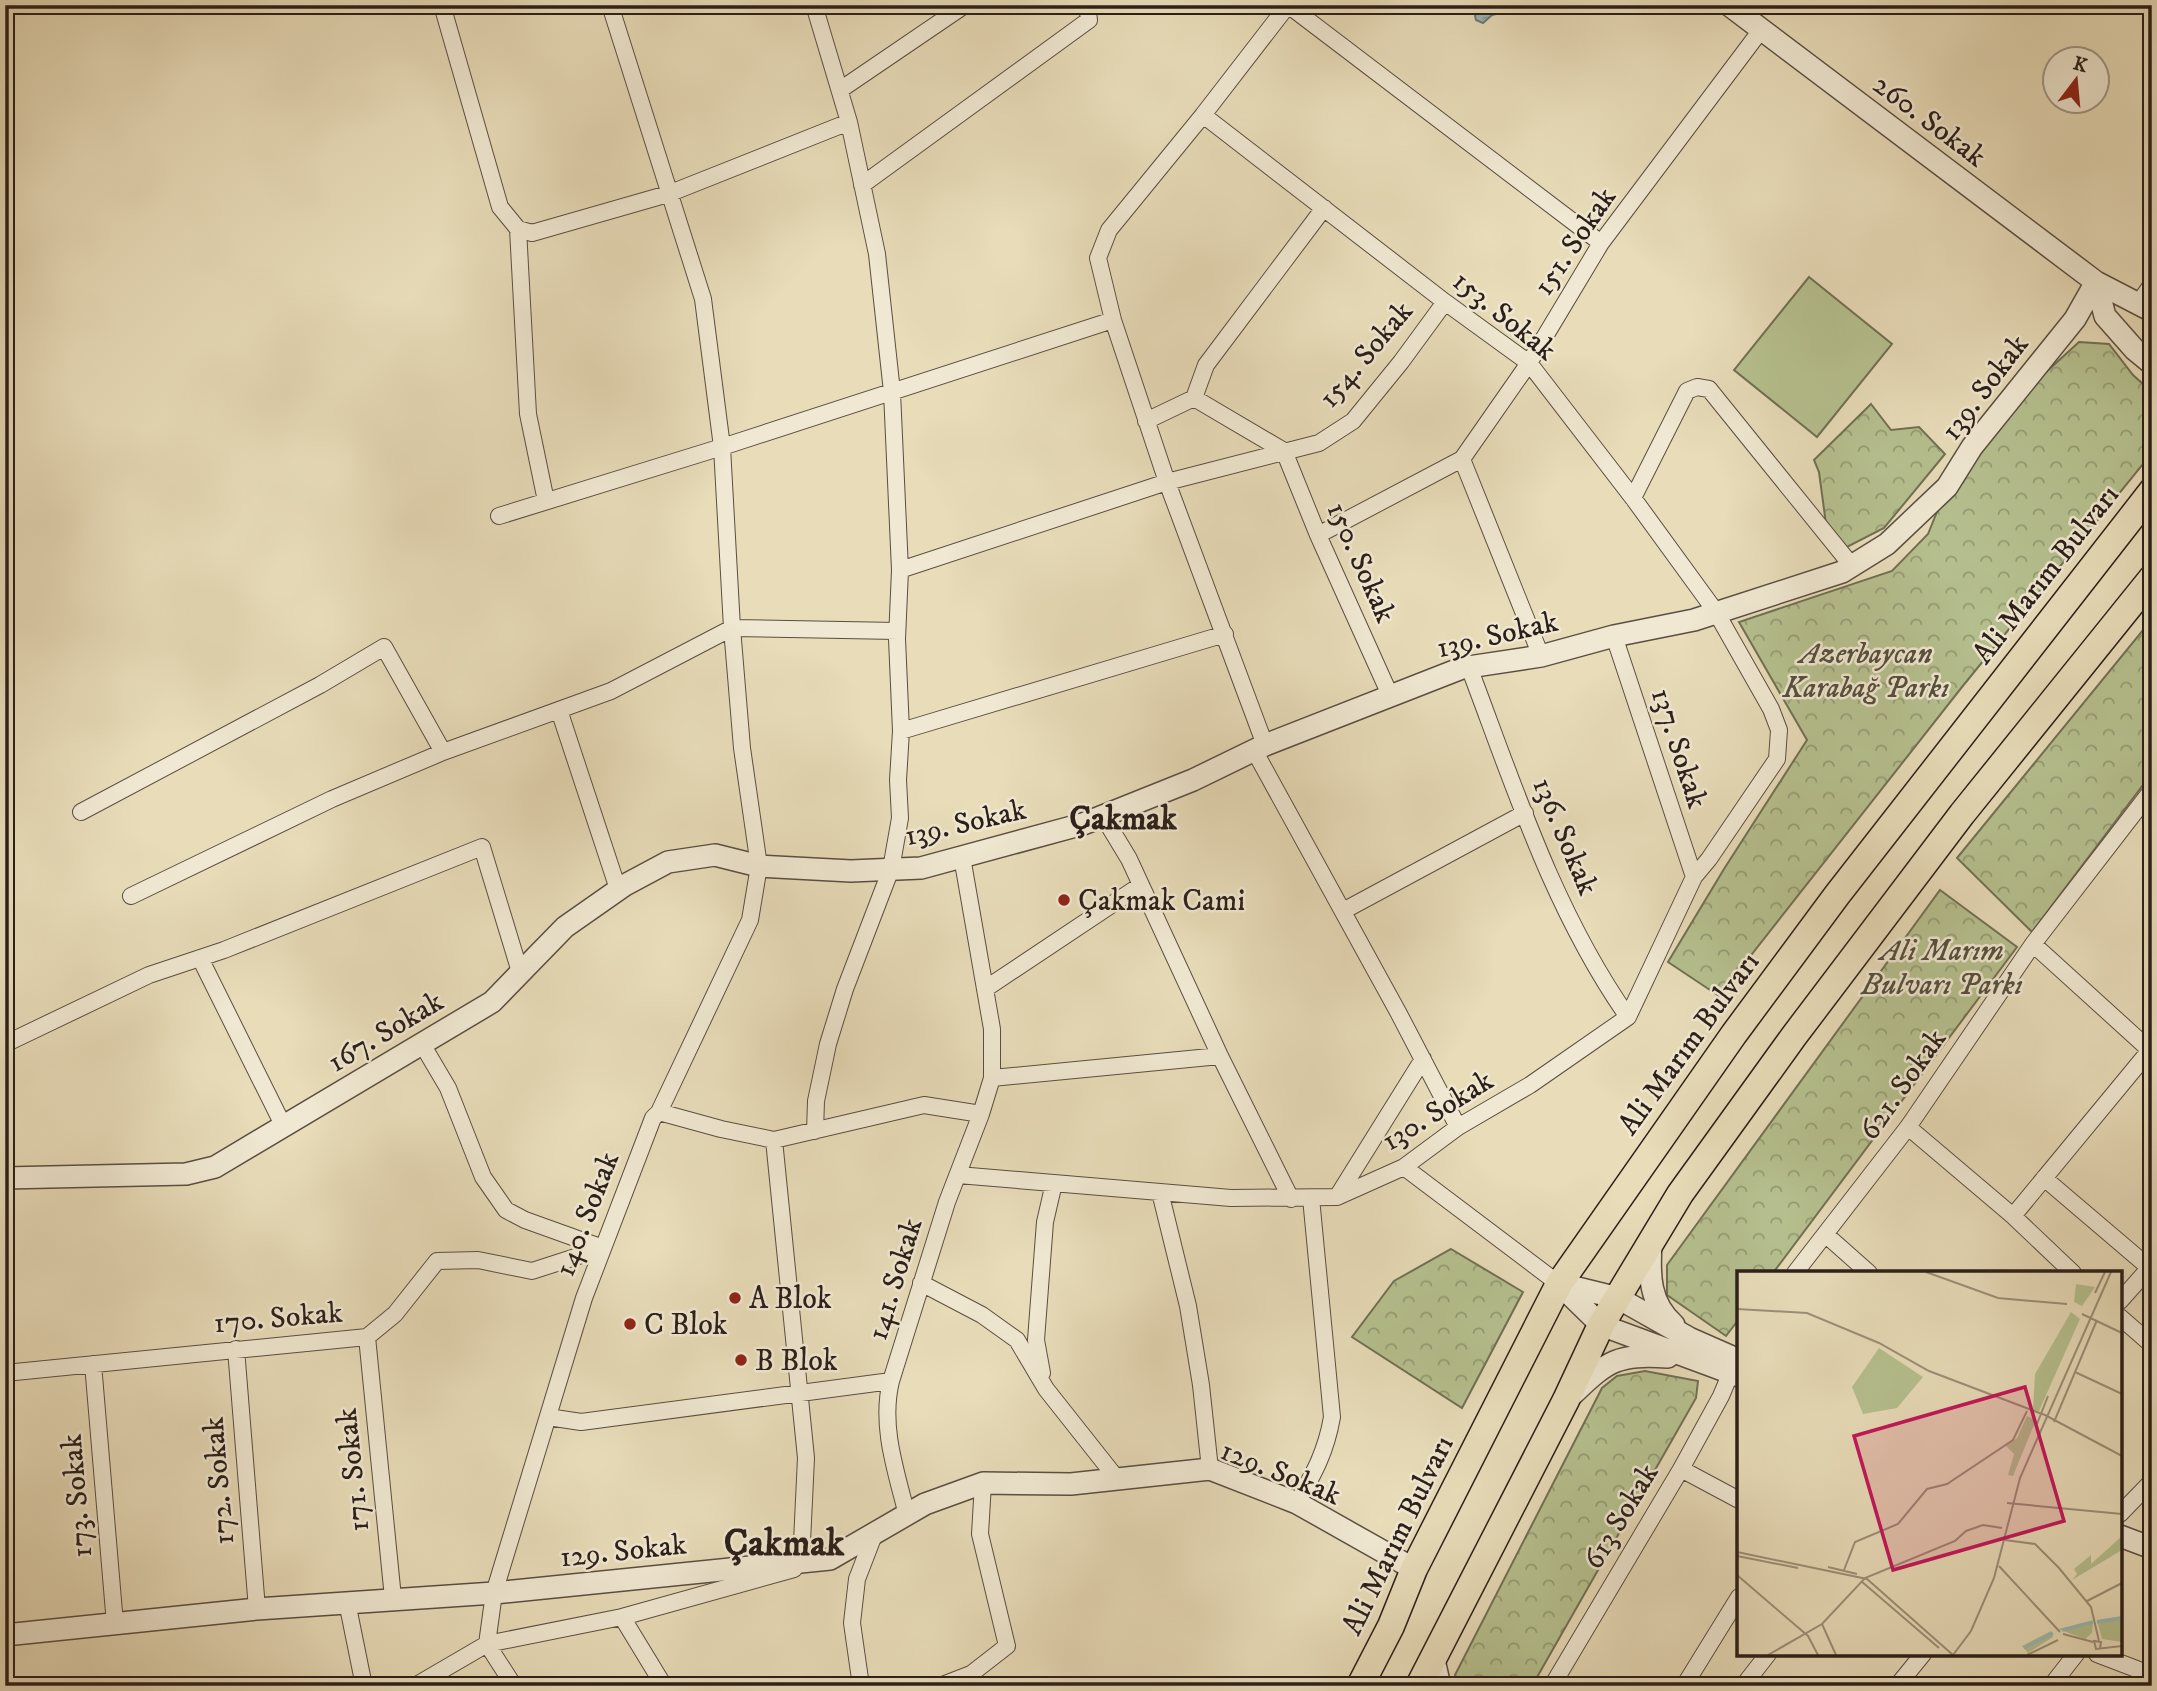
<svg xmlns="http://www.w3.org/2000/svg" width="2157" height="1691" font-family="'IM FELL DW Pica',serif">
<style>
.forest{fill:url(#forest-crowns);stroke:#707054;stroke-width:2}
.pitch{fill:#b6c08f;stroke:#707054;stroke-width:2}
.water{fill:url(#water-ripples);stroke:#6d7c78;stroke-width:2}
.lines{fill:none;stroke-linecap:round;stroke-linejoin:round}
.minor-casing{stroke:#5a4e42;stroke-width:18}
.tertiary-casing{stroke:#5a4e42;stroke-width:24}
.primary-casing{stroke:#2b1f1a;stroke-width:29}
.minor{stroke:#f0e8d2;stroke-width:16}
.tertiary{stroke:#f0e8d2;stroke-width:21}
.primary{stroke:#e8dcb9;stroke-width:26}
.poi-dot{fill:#8f2418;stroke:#f0e8d2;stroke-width:2.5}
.labels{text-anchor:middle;stroke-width:5;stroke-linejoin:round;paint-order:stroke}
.street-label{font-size:30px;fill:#2b1f1a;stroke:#f0e8d2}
.park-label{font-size:30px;font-style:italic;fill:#554f3d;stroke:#f0e8d2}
.poi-label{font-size:30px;fill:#2b1f1a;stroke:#f0e8d2;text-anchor:start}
.quarter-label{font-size:33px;font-weight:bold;fill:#2b1f1a;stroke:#f0e8d2}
.district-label{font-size:37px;font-weight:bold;fill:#2b1f1a;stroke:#f0e8d2}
.inset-river{fill:none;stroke:#99bab7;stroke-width:3.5}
.inset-road{fill:none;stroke:#9c9079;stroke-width:2}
.view{fill:#c2185b;fill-opacity:0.15;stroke:#c2185b;stroke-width:3.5}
.inset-edge{fill:none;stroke:#2b1f1a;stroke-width:3.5}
</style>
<defs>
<pattern id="forest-crowns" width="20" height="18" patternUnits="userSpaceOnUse" patternTransform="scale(1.75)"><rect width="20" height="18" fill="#b6c08f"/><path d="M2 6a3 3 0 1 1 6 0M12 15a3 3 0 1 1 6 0" fill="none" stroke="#949b74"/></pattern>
<pattern id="water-ripples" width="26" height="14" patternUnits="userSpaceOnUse" patternTransform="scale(1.75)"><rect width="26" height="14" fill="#99bab7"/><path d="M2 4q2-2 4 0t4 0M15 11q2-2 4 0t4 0" fill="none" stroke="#849f9d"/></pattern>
</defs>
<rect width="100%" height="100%" fill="#e8dcb9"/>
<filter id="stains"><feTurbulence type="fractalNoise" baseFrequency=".00286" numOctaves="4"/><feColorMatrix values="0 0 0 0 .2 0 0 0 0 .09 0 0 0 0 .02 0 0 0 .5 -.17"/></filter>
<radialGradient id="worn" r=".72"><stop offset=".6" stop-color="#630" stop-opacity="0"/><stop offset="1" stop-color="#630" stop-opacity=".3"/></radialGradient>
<path class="forest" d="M2079,342L2109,344L2133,375L2152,392V453L1962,687L1719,996L1668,962L1724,869L1807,740L1739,622L1892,571L1928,534L1947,487L2044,374Z
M1871,404L1891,430L1919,427L1945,454L1884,528L1845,548L1826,524L1819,472L1814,460Z
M2152,619V773L2032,932L1957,858Z
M1940,890L2017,947L1773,1273H1739V1319L1726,1336L1667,1295V1265Z
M1451,1249L1523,1292L1462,1408L1352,1337L1394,1281Z
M1645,1371L1698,1381L1696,1398L1532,1686H1461L1455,1675L1602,1388L1617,1376Z"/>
<path class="pitch" d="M1809,277L1892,344L1817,437L1734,370Z"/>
<path class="water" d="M1482,5H1509L1504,12L1492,15L1483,23L1476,20L1475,16Z"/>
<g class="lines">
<g class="minor-casing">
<path id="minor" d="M442,5L500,207L518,229L532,233L668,194L849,122
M814,5L849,122L877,254L892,392L900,570L897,639L901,731L898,780L900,818L891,869L845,989L828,1044L816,1101L815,1131
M1288,5L1601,243
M840,90L965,5
M862,185L1089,20L1087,5
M518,229L528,414L546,501
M2138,304L2152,284
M1194,398L1284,451
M1146,421L1194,398L1206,365L1324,208
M1284,451L1318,535L1390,695
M1462,459L1541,656
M1633,498L1687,391L1697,387L1709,389L1852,566
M499,516L722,447L1113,320
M1318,535L1462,459L1529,363L1601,243L1761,30
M900,570L1167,482L1319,443L1353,421L1401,362L1445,302
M1614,636L1694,877
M1469,667C1514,786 1554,912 1628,1017
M559,710L618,889
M901,731L1225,634
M1265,745L1167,482L1113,320L1098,258L1109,230L1203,115L1288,5
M1254,750L1398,1012L1458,1127
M81,812L320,685L384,647L443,752
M1103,816L1129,859L1220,1056L1291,1199
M131,896L332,799L443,752L611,691L732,628L897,631
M1343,911L1525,813
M2033,944L2152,1052
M200,958L284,1127
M985,989L1141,885
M5,1044L149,975L224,950L482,847L520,972
M422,1044L448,1088L483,1177L506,1210L525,1220L603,1248
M992,1078L1220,1056
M659,1112L721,1129L774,1140L924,1105L981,1114
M1908,1127L2013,1216L2073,1273
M774,1140L806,1458L801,1563
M1404,1167L1559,1284
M958,1175L1231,1198L1337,1197L1404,1167L1458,1127L1530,1085L1628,1017L1694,877L1709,859L1777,759L1779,730L1771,709L1716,612L1633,498L1529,363L1445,302L1203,115
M2044,1178L2152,1270
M1160,1192L1188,1306L1201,1385L1210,1469
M1337,1197L1423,1059
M2013,1216L2150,1050
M1825,1234L1869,1273
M1795,1273L1908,1127L2033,944L2152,790
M921,1283L982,1315L1017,1340L1046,1389L1118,1480
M2120,1301L2152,1265
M2120,1317L2152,1345
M367,1337L393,1598
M236,1349L257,1609
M93,1364L115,1624
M5,1373L367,1337L395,1314L437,1261L478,1260L532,1271L603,1248
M1042,1373L1036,1340L1045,1222L1054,1183
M891,1381C880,1426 896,1471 907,1515
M548,1417L581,1422L891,1381L947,1202L981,1114L992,1078V1029L962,857
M1681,1469L1739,1500
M1297,1503C1314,1473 1326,1452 1332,1417L1311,1198
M2120,1514L2152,1481
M347,1602L364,1686
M622,1617L664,1686
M2097,1654L2152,1675
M415,1686L487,1644L622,1617L794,1569
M514,1686L487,1644L494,1593L584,1298L653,1118L659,1112L750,920L759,866L742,748L732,628L722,447L703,299L610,5
M861,1686L852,1623L857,1579L874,1535
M940,1686L971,1674L1007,1646L980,1534L983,1483
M1552,1686L1681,1469L1721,1396L1731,1372
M1684,1686L1739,1597
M1743,1686L1768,1654
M1897,1686L1923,1654
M2051,1686L2076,1654"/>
</g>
<g class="tertiary-casing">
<path id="tertiary" d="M1729,5L2096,282L2152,311
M2096,282L2105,316L2135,350L2152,364
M5,1178L186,1174L215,1167L492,1002L565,927L625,885L668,862L715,855L759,866L851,871L921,868L1083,824L1193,780L1265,745L1462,668L1541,656L1614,636L1694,620L1842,572L1887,544L1947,487L1972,447L2075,319L2096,282
M1651,1243C1649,1275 1649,1303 1674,1325
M1559,1284L1601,1325L1739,1376
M1561,1284L1618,1298L1689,1338L1739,1360
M1573,1394C1608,1360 1618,1354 1668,1357
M2120,1536L2152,1548
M5,1635L257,1609L494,1593L830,1559L925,1504L983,1483L1071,1484L1210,1469L1297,1503L1414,1569
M1434,1660L1440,1686"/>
</g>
<g class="primary-casing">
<path id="primary" d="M1360,1686L1391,1626L1414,1569L1559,1284L1734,1034L1837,895L2152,491
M1419,1686L1566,1400L1601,1325L1680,1194L1794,1036L1962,814L2152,578"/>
</g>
<use href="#minor" class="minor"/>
<use href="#tertiary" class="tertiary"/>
<use href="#primary" class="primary"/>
</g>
<g class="poi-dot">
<circle cx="1064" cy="900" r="7"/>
<circle cx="735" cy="1298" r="7"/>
<circle cx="630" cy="1324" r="7"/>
<circle cx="741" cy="1360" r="7"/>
</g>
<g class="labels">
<g class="street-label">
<text transform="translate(1930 120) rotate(37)" y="10">260. Sokak</text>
<text transform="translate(1574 241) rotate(-56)" y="10">151. Sokak</text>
<text transform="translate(1505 315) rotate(39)" y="10">153. Sokak</text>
<text transform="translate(1365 354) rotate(-50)" y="10">154. Sokak</text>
<text transform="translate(1984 387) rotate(-53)" y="10">139. Sokak</text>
<text transform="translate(1362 562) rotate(66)" y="10">150. Sokak</text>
<text transform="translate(2045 574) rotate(-52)" y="10">Ali Marım Bulvarı</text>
<text transform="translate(1497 634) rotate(-13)" y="10">139. Sokak</text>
<text transform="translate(1680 748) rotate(72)" y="10">137. Sokak</text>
<text transform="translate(965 822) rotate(-13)" y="10">139. Sokak</text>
<text transform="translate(1566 836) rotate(67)" y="10">136. Sokak</text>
<text transform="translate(385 1031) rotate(-31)" y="10">167. Sokak</text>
<text transform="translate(1688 1043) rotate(-54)" y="10">Ali Marım Bulvarı</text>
<text transform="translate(1902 1084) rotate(-55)" y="10">621. Sokak</text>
<text transform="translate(1437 1110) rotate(-32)" y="10">130. Sokak</text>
<text transform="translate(586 1214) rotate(-69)" y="10">140. Sokak</text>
<text transform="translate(894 1279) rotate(-73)" y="10">141. Sokak</text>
<text transform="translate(278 1317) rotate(-5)" y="10">170. Sokak</text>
<text transform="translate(352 1470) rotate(-96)" y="10">171. Sokak</text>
<text transform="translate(1281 1472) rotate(22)" y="10">129. Sokak</text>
<text transform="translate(218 1481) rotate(-95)" y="10">172. Sokak</text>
<text transform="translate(76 1496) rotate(-95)" y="10">173. Sokak</text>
<text transform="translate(1620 1516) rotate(-59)" y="10">613 Sokak</text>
<text transform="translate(1397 1535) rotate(-64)" y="10">Ali Marım Bulvarı</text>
<text transform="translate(623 1550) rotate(-6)" y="10">129. Sokak</text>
</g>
<g class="park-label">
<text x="1866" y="663">Azerbaycan<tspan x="1866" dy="34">Karabağ Parkı</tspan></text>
<text x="1942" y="960">Ali Marım<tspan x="1942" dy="34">Bulvarı Parkı</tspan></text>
</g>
<g class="poi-label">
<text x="1078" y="910">Çakmak Cami</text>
<text x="749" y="1308">A Blok</text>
<text x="644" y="1334">C Blok</text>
<text x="755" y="1370">B Blok</text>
</g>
<g class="quarter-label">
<text x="1123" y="829">Çakmak</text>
</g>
<g class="district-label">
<text x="784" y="1555">Çakmak</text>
</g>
</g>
<g transform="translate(1737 1271)">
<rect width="385" height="385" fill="#e8dcb9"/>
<path d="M385,345V371L365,368L360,349ZM356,351L355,362L348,368L321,358ZM314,360L316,366L291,382L285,375Z" fill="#b6c08f"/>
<path d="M339,13L358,16L345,35L337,31ZM334,41L343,48L302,140L296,139L298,103ZM290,145L299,149L276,205L271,204L277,183L269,175L280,167ZM385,265V279L335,309L340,303L337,298L354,284V293Z" fill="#b6c08f"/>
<path d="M142,77L186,106L160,137L126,143L115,116Z" fill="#b6c08f"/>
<path class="inset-river" d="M360,351L385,347M325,359L356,351M287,377L316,362"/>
<path class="inset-road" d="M189,1L261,27L330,33M358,22L368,1M0,38L70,42L142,72L192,100L308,144L385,185M345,43L385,62M338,101L385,123M317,151L360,49M300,153L311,125M270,232L385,243M268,269L298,273L322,297L354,336L362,370M0,281L130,308L216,384M0,285L61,297M262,295L323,361M91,296L120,303M107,299L118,271L161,253L190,218L210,213L276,169L290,140M0,304L71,365L81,384M124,310L202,377M350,330L385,312M85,353L99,384M326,363L356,371M363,377L364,371L357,370L359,378L385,375M31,384L85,353L128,307L218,270L229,260L246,254L265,257M216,384L234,360L257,307L283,207L374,1M290,384L321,369"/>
<path class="view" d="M288,116L327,250L156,299L117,165Z"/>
<rect width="385" height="385" class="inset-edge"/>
</g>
<rect width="2157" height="1691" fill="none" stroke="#e8dcb9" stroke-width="28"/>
<rect x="7" y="7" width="2143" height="1677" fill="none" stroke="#2b1f1a" stroke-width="3.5"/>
<rect x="14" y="14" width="2129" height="1663" fill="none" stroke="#2b1f1a" stroke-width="2"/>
<g transform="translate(2076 80) rotate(16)"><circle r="33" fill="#f0e8d2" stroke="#a19888" stroke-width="2"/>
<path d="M0-5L12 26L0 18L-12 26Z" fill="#8f2418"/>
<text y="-10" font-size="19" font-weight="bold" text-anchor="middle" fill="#2b1f1a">K</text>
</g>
<rect width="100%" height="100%" filter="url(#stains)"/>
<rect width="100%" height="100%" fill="url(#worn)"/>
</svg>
